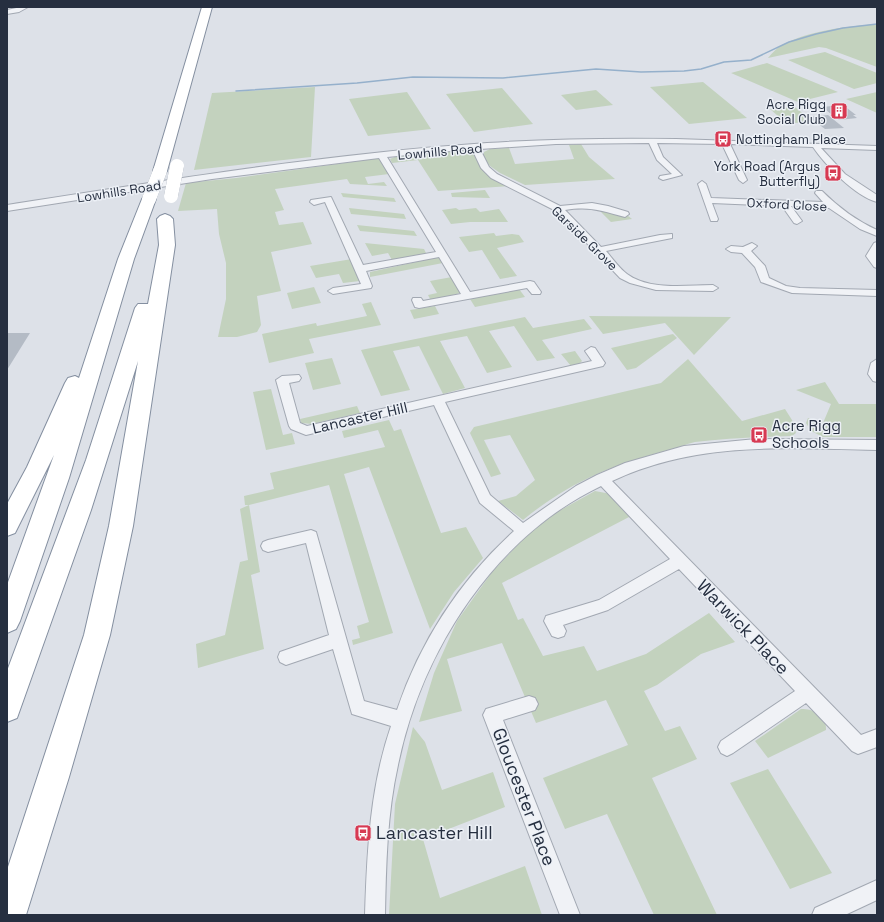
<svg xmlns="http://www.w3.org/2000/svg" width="884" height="922" font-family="'Space Grotesk',sans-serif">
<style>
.green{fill:#c3d2be}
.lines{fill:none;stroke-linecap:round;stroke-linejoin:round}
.stream{stroke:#95b0cb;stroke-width:1.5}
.building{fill:#b4bbc5}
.minor-casing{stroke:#a2a8b2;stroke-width:2}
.trunk-casing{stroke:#848fa0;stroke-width:2}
.minor{fill:#f0f2f6;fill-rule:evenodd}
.trunk{fill:#fff;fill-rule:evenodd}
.trunk-bridge-casing{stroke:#848fa0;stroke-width:14;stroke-linecap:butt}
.trunk-bridge{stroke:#fff;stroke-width:14}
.labels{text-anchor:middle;stroke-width:3;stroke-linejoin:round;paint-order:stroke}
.far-poi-label{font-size:13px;fill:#262f40;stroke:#ecf0f6;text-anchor:end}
.far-street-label{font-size:13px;fill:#262f40;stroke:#ecf0f6}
.street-label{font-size:15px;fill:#262f40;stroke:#ecf0f6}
.poi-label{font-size:15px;fill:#262f40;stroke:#ecf0f6;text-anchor:start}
.near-street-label{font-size:18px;fill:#262f40;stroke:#ecf0f6}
.near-poi-label{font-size:18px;fill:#262f40;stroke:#ecf0f6;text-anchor:start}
</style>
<rect width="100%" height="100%" fill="#dde1e8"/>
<path class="green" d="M877,24V67L826,48L819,47L768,58C772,53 777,48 782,45C808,31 848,26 877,24Z
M825,52L877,73V83L854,89L788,60Z
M767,63L838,92L798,102L731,73Z
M703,82L747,118L689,124L650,87Z
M315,87L311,157L194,170L212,93Z
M502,88L533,124L474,132L446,94Z
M596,90L613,105L576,110L561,95Z
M407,92L431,129L368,136L349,99Z
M877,92V113L846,99Z
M795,107L812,121L787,124L770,109Z
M581,144L589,157L615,179L525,185L500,173L490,166L483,157L484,152L490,149L509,148L515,164L574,159L569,145Z
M471,149L482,168L510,186L438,191L418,160L392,163L390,159L397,156Z
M380,158L389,174L365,177L368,184L384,182L387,186L350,184L347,179L275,189L284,210L275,212L279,225L303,222L312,244L271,252L281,291L257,296L261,325L257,332L237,337H218L226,299V263L219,234L217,209L178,211L186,183L236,178Z
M485,190L490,198L452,197L451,193Z
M341,193L394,198L396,202L343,197Z
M596,207L627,215L632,219L611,222Z
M349,208L404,214L406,219L351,214Z
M456,208L459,210L476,208L480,212L499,209L508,222H470L451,224L442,210Z
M357,225L414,231L417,236L360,231Z
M494,233L496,236L512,234L519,235L524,242L497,248L517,276L500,279L482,250L469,252L459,237Z
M365,243L424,249L427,255L392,260L388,253L372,256Z
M439,257L443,263L370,277V272Z
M352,259L360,281L343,283L339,274L316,278L310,266Z
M452,277L460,290V293L434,300L430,299L428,295L437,293L430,281Z
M314,287L321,303L292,309L287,293Z
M519,289L525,297L475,307L470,299Z
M371,302L381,325L309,339L314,353L269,363L262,334L316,323L317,326L367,316L362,304Z
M435,306L439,314L414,319L410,310Z
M589,316L731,317L694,355L665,323L603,334Z
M525,317L533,328L584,319L592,329L542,340L555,358L537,361L514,326L489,331L512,367L487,373L467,336L440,341L465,388L443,394L419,346L393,351L410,390L381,396L361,350Z
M673,334L677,338L636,368L627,370L611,348Z
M575,351L582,361L579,364L571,366L561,354Z
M332,358L341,384L313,390L305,363Z
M688,359L742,421L785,409L792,420L796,433L792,436C760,437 727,438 695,442C686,444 678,448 669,450C613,464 568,483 523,520L498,501L516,496L535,480L510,435L484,440L501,474L491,477L470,433L474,427L661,383Z
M825,382L839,404H877V437H823L811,431L806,423L808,418L823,423L831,404L796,390Z
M271,389L283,435L292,433L295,444L266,450L253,392Z
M357,406L360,413L312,424L301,423L300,419Z
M389,420L394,431L401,429L441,533L466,527L483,558L454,592L430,629L369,467L344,474L393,633L353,645L352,640L360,638L357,626L369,622L329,485L249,505L260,572L251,575L264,649L198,668L196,644L225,635L240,562L248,560L240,509L249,505H245L244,496L274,489L270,473L385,447L378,430L344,438L342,431Z
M595,491L611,494L631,516L502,583L518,620L523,618L543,656L584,646L597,671L646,654L709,613L735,642L701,654L657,685L644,691L665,731L680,726L697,759L652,778L717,915H654L607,814L565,829L543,778L628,745L606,700L536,723L502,643L447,659L462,711L419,722L434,673L457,621L492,572L528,534L557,512Z
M801,709C814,709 827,715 826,730L768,758L755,741Z
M413,727L425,742L442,790L493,772L505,807L423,839L440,898L525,866L542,915H389L395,804Z
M768,769L832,873L790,889L730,783Z"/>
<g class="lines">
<path class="stream" d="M236,91L357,83L413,77L503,78L596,69L641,72L684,71L701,69L724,62L751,60L789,42L816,34L843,28L877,24"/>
</g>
<path class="building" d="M843,105L856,115H853L857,118L839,120L822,107Z
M828,115L844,128L825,129L809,117Z
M7,333H30L7,370Z"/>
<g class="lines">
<g class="minor-casing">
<path id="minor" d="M21,7H28L19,12L7,14V10Z
M676,139L877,146V150L821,148L845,174L877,195V202C855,196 825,165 813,147L730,144L747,180L743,183L739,180L722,144L657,143L663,157L682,175L663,180L659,178L660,176L672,174L657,160L649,143L556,144L480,149L489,167L497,174L560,206L592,203L608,206L628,212L629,214L625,217C601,211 591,206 565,210L601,247L660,235L672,234V238L606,251C613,259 619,268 627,274C650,291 687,285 713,285L718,288L713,291L656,290L630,283L620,278L556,211L491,178L481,168L472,149L387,157L470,292L530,281L534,282L541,292L540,294H532L527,288L419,308L415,307L412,300L413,298H421L423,301L461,294L439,257L366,271L372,286L371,288L333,294L328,291L333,288L361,284L325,202L314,205L310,202L311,200L331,197L363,265L436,252L379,158L212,179L7,211V205C166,180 326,154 487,143C550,139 613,138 676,139Z
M702,181L706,184L711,198L823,202L815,193L816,191H822C838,207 857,221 877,230V236L860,229L829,208L791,206L802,221L797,224L794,223L782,206L712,203L718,219L717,221H711L698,184Z
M877,242V268L874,267L866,256L874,243Z
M752,243L757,246L751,251L765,266L769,278L786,286L800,288L877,290V296L792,293L761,282L755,267L742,253L731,252L726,249L731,246L743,247Z
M591,347L595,348L605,363L603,366L445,402L490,495L523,523L576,486L597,475L625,463L684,446L756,439L877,440V450C786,448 697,441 612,481L861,735L877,729V747L858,754L852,751L806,703L733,753L727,756L721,753L718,747L721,741L795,691L679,569L608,610L563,625L566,631L564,636L558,638L552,636L544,621L546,616L599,600L670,559L601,486C494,537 421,652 398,765C387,814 386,865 385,915H365C367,851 370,787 391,726L352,714L333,649L286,665L280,662L278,657L280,652L329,635L306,543L268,552L263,550L261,546L263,542L268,540L311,530L316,532L364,701L397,710C420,642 460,580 514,531L480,503L434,405L306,435L291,429L289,426L276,380L282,376L299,375L301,378L299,381L289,383L300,423L307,426L592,361L585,351Z
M877,359V382L873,381L868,374L871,363Z
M529,696L535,698L538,704L535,710L503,720L580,915H560L483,715L486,709Z
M877,880V900L845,915H812L815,908Z"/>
</g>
<g class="trunk-casing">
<path id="trunk" d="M202,7H212L167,171L165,174H155L153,171Z
M149,195L154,196L156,199L134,259L69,478L20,621L16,629L7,633V585L54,455L15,533L7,536V504L27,467L65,383L68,378L75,376L79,378L118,259L142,199L144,196Z
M165,214L170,216L173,219L175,245L133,526L110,635L69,777L26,915H7V870L84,635L109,526L138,361L91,510L17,718L7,722V671L86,460L135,308L138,304H148L159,245L157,219L160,216Z"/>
</g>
<use href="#minor" class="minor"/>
<use href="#trunk" class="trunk"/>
<g class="trunk-bridge-casing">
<path id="trunk-bridge" d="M171,196L177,166
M149,199L160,171"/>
</g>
<use href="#trunk-bridge" class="trunk-bridge"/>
</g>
<defs>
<g id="building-square" transform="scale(0.9)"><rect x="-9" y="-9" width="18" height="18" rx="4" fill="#d73952" stroke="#ecf0f6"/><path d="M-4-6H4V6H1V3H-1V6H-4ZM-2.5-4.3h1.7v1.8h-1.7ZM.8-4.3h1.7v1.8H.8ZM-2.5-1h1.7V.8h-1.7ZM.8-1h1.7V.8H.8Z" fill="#fff"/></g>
<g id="bus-square" transform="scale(0.9)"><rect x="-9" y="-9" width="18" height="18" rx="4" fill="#d73952" stroke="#ecf0f6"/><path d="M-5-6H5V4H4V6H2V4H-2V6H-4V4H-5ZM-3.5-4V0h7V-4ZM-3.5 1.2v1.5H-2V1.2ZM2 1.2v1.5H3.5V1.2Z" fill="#fff"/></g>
</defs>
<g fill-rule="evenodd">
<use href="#building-square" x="839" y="111"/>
<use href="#bus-square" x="723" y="139"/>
<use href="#bus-square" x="833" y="173"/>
<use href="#bus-square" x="759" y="435"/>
<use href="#bus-square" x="363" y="833"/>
</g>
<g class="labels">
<g class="far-poi-label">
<text x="826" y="109">Acre Rigg<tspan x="826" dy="15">Social Club</tspan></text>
<text x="736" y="144" text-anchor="start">Nottingham Place</text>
<text x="820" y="171">York Road (Argus<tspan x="820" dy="15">Butterfly)</tspan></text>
</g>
<g class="far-street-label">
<text transform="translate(440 151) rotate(-5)" y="5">Lowhills Road</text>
<text transform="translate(119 191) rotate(-9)" y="5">Lowhills Road</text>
<text transform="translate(787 204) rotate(3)" y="5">Oxford Close</text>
<text transform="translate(585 238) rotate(44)" y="5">Garside Grove</text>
</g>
<g class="street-label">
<text transform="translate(360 418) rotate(-13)" y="5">Lancaster Hill</text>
</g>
<g class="poi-label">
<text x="772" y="431">Acre Rigg<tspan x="772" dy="17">Schools</tspan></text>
</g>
<g class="near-street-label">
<text transform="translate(743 627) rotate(46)" y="6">Warwick Place</text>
<text transform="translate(524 797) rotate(69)" y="6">Gloucester Place</text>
</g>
<g class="near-poi-label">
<text x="376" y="839">Lancaster Hill</text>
</g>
</g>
<rect width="884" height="922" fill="none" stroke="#262f40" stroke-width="16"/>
</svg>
